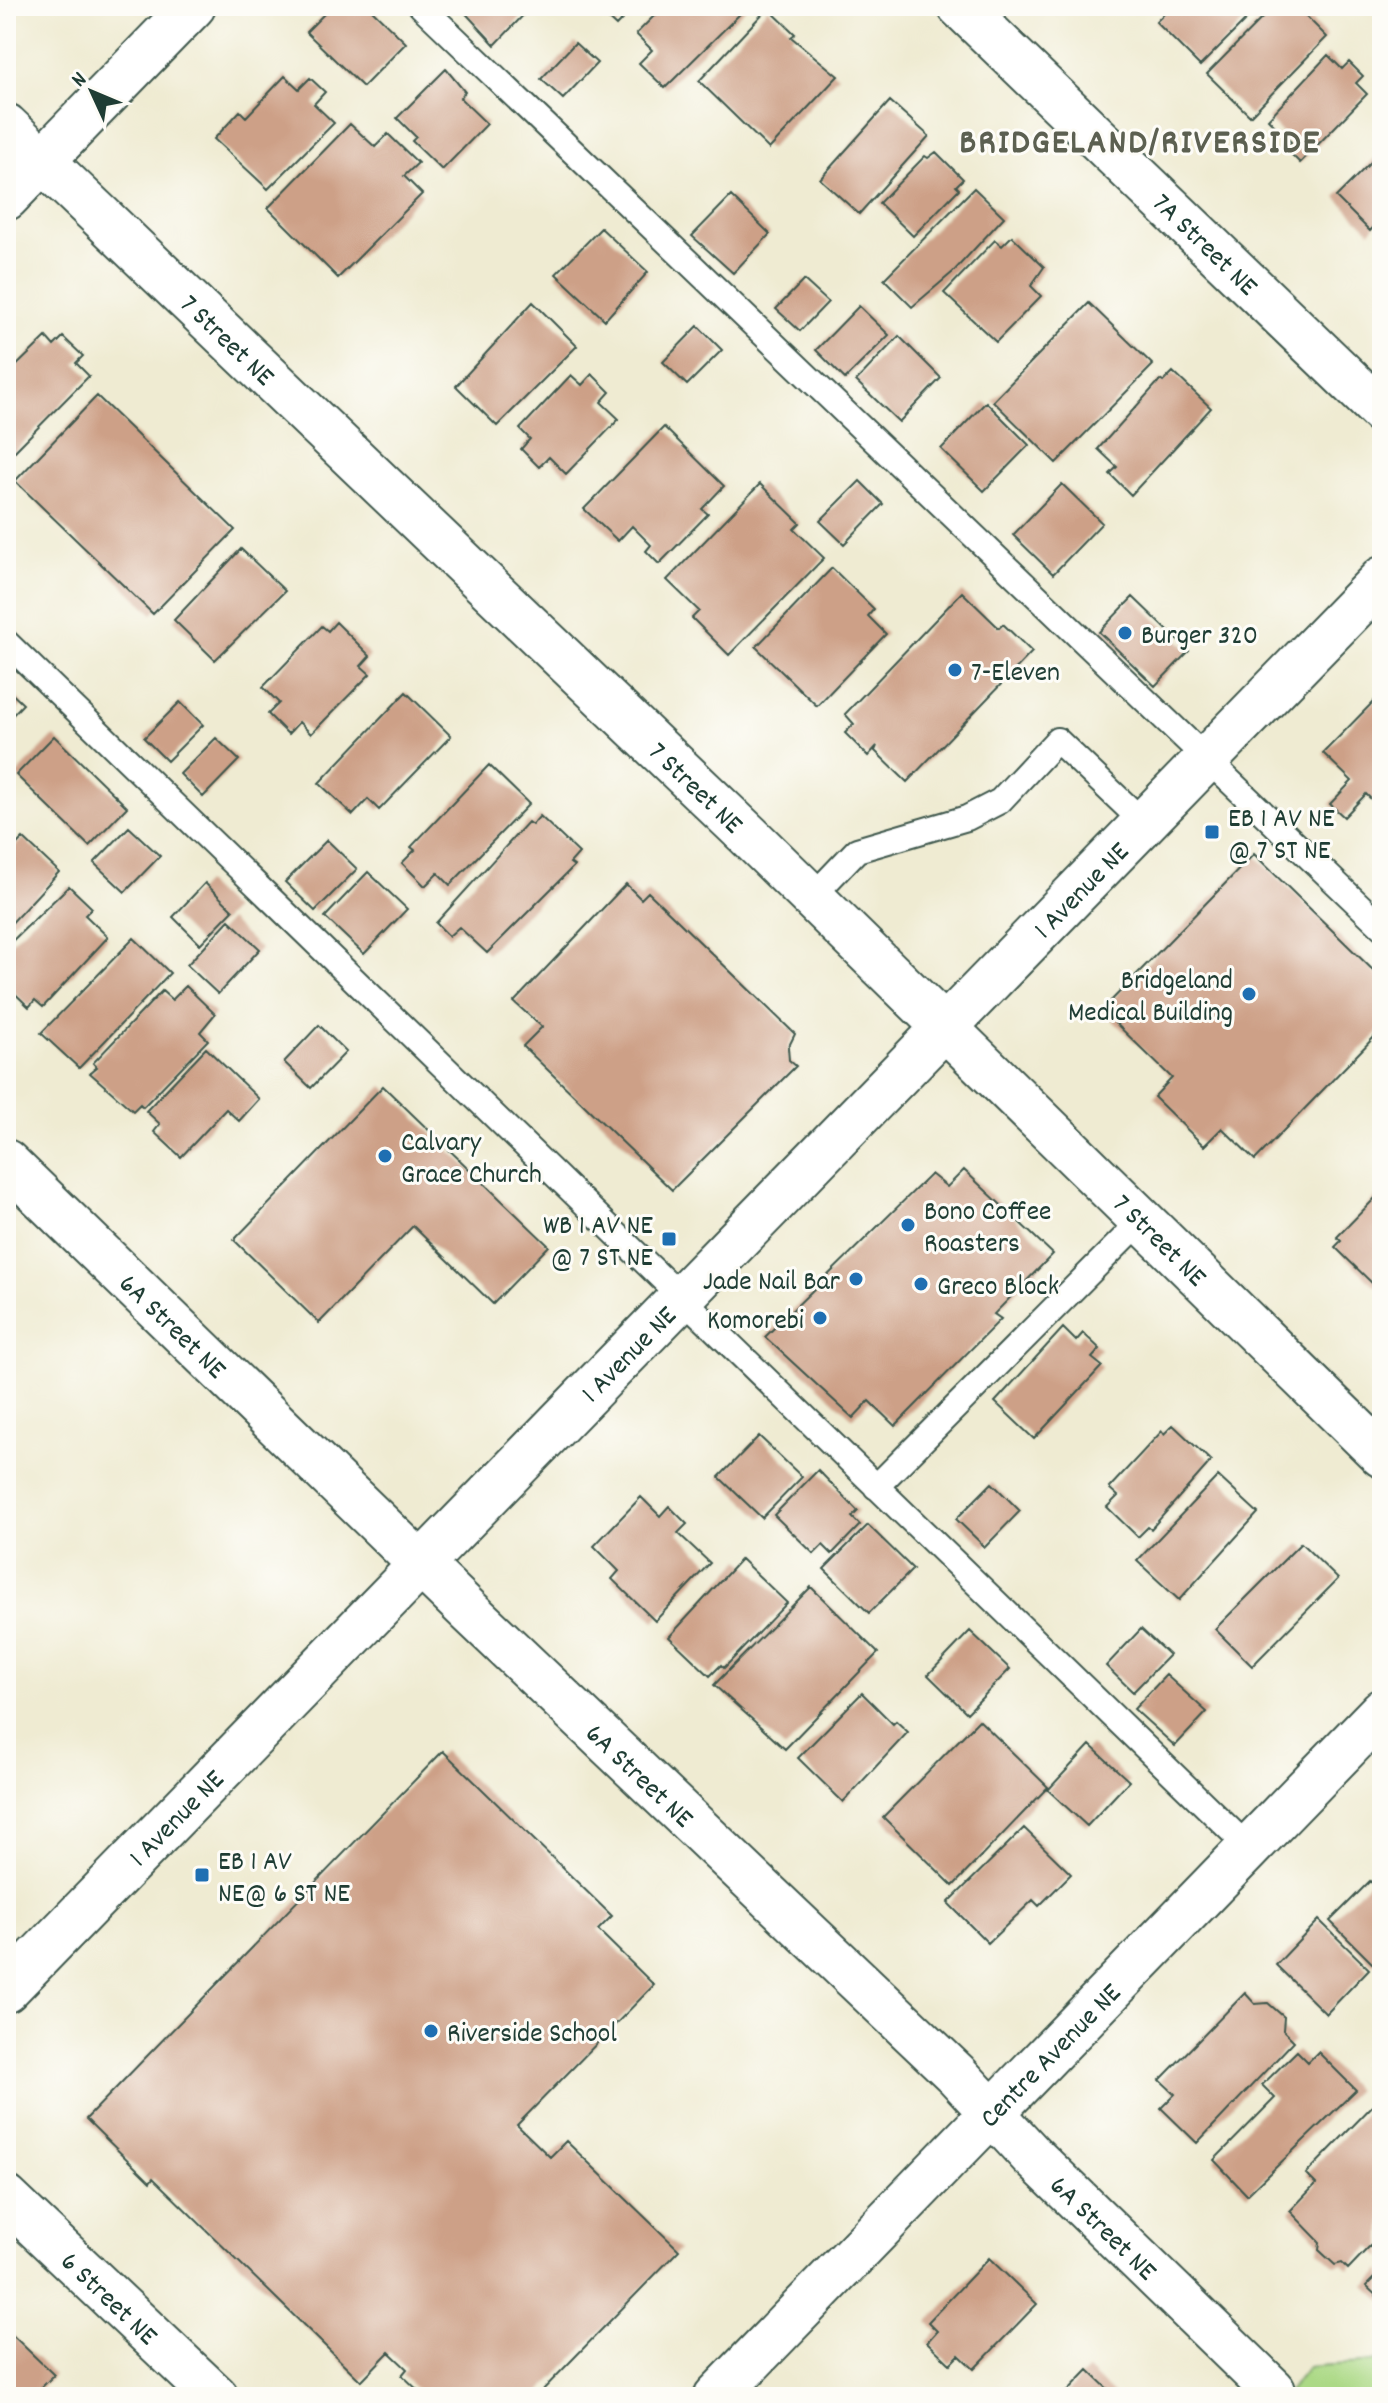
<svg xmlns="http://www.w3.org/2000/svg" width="1388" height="2403" font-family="Dekko,sans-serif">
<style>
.green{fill:#acd986;stroke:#668b5d;stroke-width:2}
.building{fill:#cda087}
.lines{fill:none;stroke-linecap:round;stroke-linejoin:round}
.lane-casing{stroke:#3e574c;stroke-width:28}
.street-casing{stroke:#3e574c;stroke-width:48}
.secondary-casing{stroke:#3e574c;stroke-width:48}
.lane{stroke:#fff;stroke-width:24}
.street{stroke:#fff;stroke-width:44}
.secondary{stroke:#fff;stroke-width:44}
.poi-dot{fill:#1f6fb2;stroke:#fdfcf7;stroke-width:3}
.labels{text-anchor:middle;stroke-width:6;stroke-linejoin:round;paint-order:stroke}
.street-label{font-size:28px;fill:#1f3d34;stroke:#fdfcf7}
.poi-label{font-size:28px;fill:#1f3d34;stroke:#fdfcf7;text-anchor:start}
.district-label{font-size:36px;font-weight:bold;letter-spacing:2px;fill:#5c6051;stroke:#fdfcf7}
</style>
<rect width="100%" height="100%" fill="#fdfcf7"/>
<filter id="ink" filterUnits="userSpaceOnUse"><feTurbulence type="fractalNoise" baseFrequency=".0125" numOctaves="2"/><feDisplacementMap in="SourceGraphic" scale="16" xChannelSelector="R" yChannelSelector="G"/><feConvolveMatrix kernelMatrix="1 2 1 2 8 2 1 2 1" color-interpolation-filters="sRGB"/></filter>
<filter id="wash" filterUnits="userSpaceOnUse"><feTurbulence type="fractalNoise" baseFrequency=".006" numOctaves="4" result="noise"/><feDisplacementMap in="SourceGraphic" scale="32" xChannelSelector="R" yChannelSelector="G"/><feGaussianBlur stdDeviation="1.8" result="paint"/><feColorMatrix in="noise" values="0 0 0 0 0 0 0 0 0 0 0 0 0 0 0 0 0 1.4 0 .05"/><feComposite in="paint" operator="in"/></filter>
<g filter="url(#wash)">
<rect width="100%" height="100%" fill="#efebd2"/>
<path class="green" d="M1382,2359V2397H1284L1308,2367C1324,2364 1373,2365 1382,2359Z"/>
<g id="blocks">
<path class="building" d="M332,6H368L406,43L363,87L306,32Z
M459,6H532L495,45Z
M604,6H635L616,26L599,10Z
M664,6H748L665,88L639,63L652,50L636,34Z
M1172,6H1260L1200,66L1156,22Z
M1274,6H1296L1327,37L1250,116L1207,74Z
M768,8L795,34L791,37L838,76L769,149L699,81Z
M575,43L597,63L563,99L541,79Z
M1328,55L1342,69L1349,62L1363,76L1356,83L1367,94L1300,163L1286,149L1291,142L1268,119Z
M446,69L465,92L460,98L487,124L442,170L412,141L416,137L397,118Z
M285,76L299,89L310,78L325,92L314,104L334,123L268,189L214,139L240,111L246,117Z
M890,101L929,136L859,214L820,179Z
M350,124L375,147L388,134L418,163L404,176L422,194L338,278L268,208Z
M1382,151V218L1370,231L1336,197Z
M936,152L963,179L956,186L959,189L913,236L879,203L925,156L928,158Z
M974,188L1004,217L953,272L912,307L884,279Z
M731,196L770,234L733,273L692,236Z
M601,228L648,272L605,320L556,274Z
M1012,236L1044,267L1031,286L1041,296L996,342L944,293L995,240L1002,246Z
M804,280L828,302L800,331L776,309Z
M533,302L577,346L497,426L456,386Z
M1089,303L1153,365L1056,463L993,401Z
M859,306L889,335L845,379L816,350Z
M698,326L722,350L687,385L663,362Z
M899,336L941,378L899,422L856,381Z
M46,337L54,346L63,337L83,356L76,363L89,376L6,460V376Z
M1173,372L1211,408L1131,495L1110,474L1117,467L1098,449L1160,380L1163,382Z
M592,374L610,392L601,402L619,419L566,474L549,457L539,467L521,449L530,439L520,429L571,375L582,385Z
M97,396L235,530L153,614L15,481Z
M986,402L1029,445L984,491L941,449Z
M664,427L724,486L702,509L708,514L659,564L646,551L651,545L632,526L618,541L584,509Z
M860,481L883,504L844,544L820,521Z
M760,484L800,523L794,529L824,558L729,655L692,618L699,611L667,580Z
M1062,484L1102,523L1053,574L1013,535Z
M241,549L285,591L215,660L174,620Z
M832,568L874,609L868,616L886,634L817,706L756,647Z
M962,592L999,628L1003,624L1032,652L907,782L875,751L877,746L868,756L845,733L854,724L845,714Z
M1133,597L1189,651L1155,686L1099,632Z
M336,622L370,656L361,666L370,674L311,734L299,722L288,734L268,714L279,703L263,687L322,626L328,631Z
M6,688L23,704L6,722Z
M406,692L451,736L379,810L368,799L353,815L319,783Z
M1382,693V810L1366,794L1344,817L1330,804L1352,781L1323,753Z
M180,702L203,725L167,761L144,738Z
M54,736L127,807L89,846L16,775Z
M216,738L239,760L203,797L180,774Z
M489,765L529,804L450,885L438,873L425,886L402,863L415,850L411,847Z
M540,816L579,853L570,863L574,866L487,953L459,927L449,936L436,923L528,822L532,825Z
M129,827L160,856L125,892L94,863Z
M23,838L59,872L6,929V843L12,849Z
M327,840L357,869L315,911L285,882Z
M1254,854L1382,979V1029L1255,1160L1222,1128L1204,1146L1154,1097L1172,1078L1102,1010Z
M368,872L407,909L364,954L325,917Z
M205,883L233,910L200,944L173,917Z
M626,884L641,899L648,892L795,1034L788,1048L789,1060L796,1066L672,1190L523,1046L542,1027L514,1002Z
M69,886L92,908L85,915L108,937L43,1007L35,1000L29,1007L6,985V947Z
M229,920L260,949L218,994L187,965Z
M134,938L170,973L79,1068L41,1033Z
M186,986L215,1014L200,1032L208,1040L143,1107L140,1104L133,1111L90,1073L97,1067L93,1063L162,991L172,1000Z
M319,1025L346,1052L311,1088L284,1062Z
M206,1048L259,1099L239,1121L226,1109L181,1157L154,1132L160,1124L146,1111Z
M383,1086L549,1246L493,1304L413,1226L319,1323L234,1240Z
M964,1170L1053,1254L994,1314L1001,1319L895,1426L869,1401L853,1418L765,1337L931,1174L947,1187Z
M1382,1191V1284L1377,1288L1335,1247L1341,1241L1337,1237Z
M1063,1328L1076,1341L1083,1333L1100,1349L1092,1358L1102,1366L1034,1439L995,1402Z
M1173,1425L1211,1461L1151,1529L1148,1527L1138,1537L1107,1507L1118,1496L1109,1488L1162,1431L1164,1434Z
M759,1436L802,1477L762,1518L719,1477Z
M818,1470L858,1511L852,1517L860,1525L832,1554L823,1545L814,1554L774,1515Z
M1218,1476L1258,1513L1179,1600L1137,1561Z
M992,1483L1020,1511L985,1547L956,1519Z
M641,1497L660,1516L669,1506L687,1524L678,1533L710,1563L655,1621L612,1579L619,1571L594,1546Z
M868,1525L913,1569L869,1613L824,1569Z
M1301,1543L1338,1579L1252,1666L1215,1629Z
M741,1559L787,1603L724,1668L721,1665L710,1676L669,1637Z
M811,1587L878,1653L785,1749L714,1685Z
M1141,1629L1169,1655L1133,1692L1106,1666Z
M970,1631L1010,1669L967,1713L928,1675Z
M1166,1675L1207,1712L1175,1746L1134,1709Z
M862,1693L893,1724L896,1721L908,1732L843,1802L798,1758Z
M979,1720L1048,1787L953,1886L883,1817Z
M1090,1745L1129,1781L1087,1826L1048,1790Z
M443,1751L612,1916L598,1930L654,1985L517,2125L550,2157L566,2141L679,2250L536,2397H425L402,2375L407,2369L389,2352L361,2381L153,2178L150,2182L86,2119Z
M1024,1828L1071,1874L1039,1906L1033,1900L988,1943L948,1903Z
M1370,1881L1382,1893V1954L1373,1964L1330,1921Z
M1319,1920L1369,1969L1326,2014L1276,1965Z
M1245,1993L1255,2004L1268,2003L1284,2017L1283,2030L1294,2041L1197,2143L1161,2108L1175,2094L1160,2080Z
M1297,2051L1308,2062L1318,2052L1356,2090L1247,2195L1214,2160L1275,2098L1262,2085Z
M1382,2096V2258L1370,2246L1348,2269L1342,2263L1335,2265L1319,2250L1320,2242L1290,2211L1316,2184L1306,2174Z
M989,2258L1037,2304L974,2369L959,2355L950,2364L927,2342L937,2331L928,2322Z
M1382,2270V2301L1366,2286Z
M6,2329L54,2375L32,2397H6Z
M1088,2370L1116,2397H1062Z"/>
</g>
</g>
<g filter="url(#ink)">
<use href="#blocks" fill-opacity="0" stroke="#3e574c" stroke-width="2"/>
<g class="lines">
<g class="lane-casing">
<path id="lane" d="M421,6L1382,927
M6,642L1248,1847
M812,897L857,850L967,818L1000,801L1057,740L1144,823
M876,1487L1142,1220"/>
</g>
<g class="street-casing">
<g id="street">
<path id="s1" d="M960,6L1382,412"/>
<path id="s2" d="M6,126L749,836L1382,1455"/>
<path d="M6,198L193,6"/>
<path id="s3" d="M6,1162L471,1613L956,2074L1031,2155L1273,2390"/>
<path id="s4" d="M6,2198L216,2397"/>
<path id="s5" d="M716,2397L1382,1711"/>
</g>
</g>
<g class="secondary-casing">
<g id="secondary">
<path id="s6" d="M6,1990L1382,579"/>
</g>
</g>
<use href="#lane" class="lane"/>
<use href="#street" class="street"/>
<use href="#secondary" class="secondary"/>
</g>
</g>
<g class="poi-dot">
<circle cx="1125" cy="633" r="8"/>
<circle cx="955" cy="670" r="8"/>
<rect x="1204" y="824" width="16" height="16" rx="4"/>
<circle cx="1249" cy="994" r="8"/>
<circle cx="385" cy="1156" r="8"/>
<circle cx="908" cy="1225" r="8"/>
<rect x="661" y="1231" width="16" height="16" rx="4"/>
<circle cx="856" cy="1279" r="8"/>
<circle cx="921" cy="1284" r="8"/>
<circle cx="820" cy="1318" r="8"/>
<rect x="194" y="1867" width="16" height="16" rx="4"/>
<circle cx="431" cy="2031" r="8"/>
</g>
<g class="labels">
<g class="street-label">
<text dy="10" stroke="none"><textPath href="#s1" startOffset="342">7A Street NE</textPath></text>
<text dy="10" stroke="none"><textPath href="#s2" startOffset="308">7 Street NE</textPath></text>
<text dy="10" stroke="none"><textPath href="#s2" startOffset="956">7 Street NE</textPath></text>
<text dy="10" stroke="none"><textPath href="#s6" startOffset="1538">1 Avenue NE</textPath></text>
<text dy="10" stroke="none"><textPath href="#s2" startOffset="1604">7 Street NE</textPath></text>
<text dy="10" stroke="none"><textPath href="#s3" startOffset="234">6A Street NE</textPath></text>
<text dy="10" stroke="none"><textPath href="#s6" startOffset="890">1 Avenue NE</textPath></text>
<text dy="10" stroke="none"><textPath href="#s3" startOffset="882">6A Street NE</textPath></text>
<text dy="10" stroke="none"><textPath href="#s6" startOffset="242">1 Avenue NE</textPath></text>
<text dy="10" stroke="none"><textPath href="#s5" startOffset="478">Centre Avenue NE</textPath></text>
<text dy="10" stroke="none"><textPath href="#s3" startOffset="1530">6A Street NE</textPath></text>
<text dy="10" stroke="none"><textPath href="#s4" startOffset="144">6 Street NE</textPath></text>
</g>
<g class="poi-label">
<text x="1141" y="643">Burger 320</text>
<text x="971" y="680">7-Eleven</text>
<text x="1228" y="826">EB 1 AV NE<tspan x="1228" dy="32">@ 7 ST NE</tspan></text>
<text x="1233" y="988" text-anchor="end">Bridgeland<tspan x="1233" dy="32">Medical Building</tspan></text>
<text x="401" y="1150">Calvary<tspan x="401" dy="32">Grace Church</tspan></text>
<text x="924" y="1219">Bono Coffee<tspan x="924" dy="32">Roasters</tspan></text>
<text x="653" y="1233" text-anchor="end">WB 1 AV NE<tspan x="653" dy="32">@ 7 ST NE</tspan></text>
<text x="840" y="1289" text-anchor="end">Jade Nail Bar</text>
<text x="937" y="1294">Greco Block</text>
<text x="804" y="1328" text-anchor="end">Komorebi</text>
<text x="218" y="1869">EB 1 AV<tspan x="218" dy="32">NE@ 6 ST NE</tspan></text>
<text x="447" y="2041">Riverside School</text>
</g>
<g class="district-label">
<text x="1140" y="152">BRIDGELAND/RIVERSIDE</text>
</g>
</g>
<rect width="1388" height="2403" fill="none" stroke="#fdfcf7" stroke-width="32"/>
<g transform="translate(92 92) rotate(314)" stroke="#fdfcf7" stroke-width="6" paint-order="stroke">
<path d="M0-6L14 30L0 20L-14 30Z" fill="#1f3d34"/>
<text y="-12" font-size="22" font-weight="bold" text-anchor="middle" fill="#1f3d34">N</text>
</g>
</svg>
